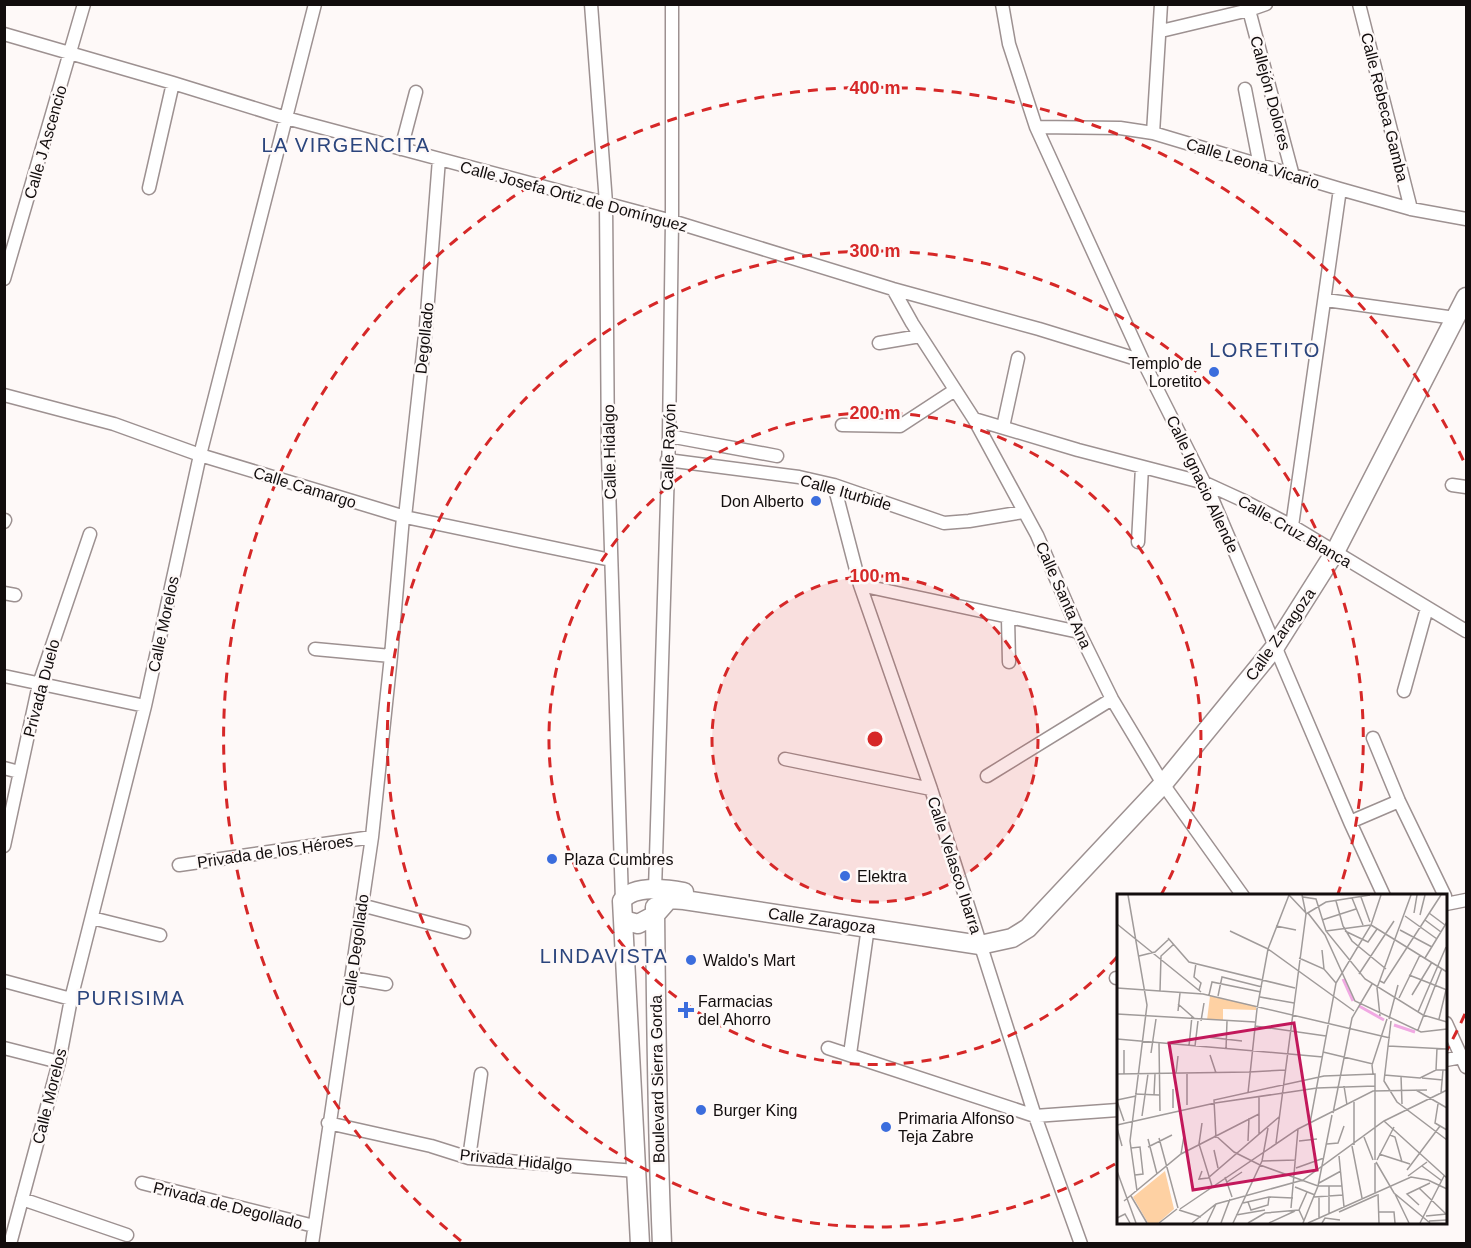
<svg xmlns="http://www.w3.org/2000/svg" width="1471" height="1248" font-family="Arial,sans-serif">
<style>
.lines{fill:none;stroke-linecap:round;stroke-linejoin:round}
.street-casing{stroke:#9d9191;stroke-width:15}
.secondary-casing{stroke:#9d9191;stroke-width:21}
.street{stroke:#fff;stroke-width:12}
.secondary{stroke:#fff;stroke-width:18}
.ring{fill:none;stroke:#d62828;stroke-width:3;stroke-dasharray:10 8}
.poi-dot{fill:#3b6ddd;stroke:#fef9f8;stroke-width:2}
.labels{text-anchor:middle;stroke-width:5;stroke-linejoin:round;paint-order:stroke}
.street-label{font-size:16px;fill:#120d0d;stroke:#fef9f8}
.poi-label{font-size:16px;fill:#120d0d;stroke:#fef9f8;text-anchor:start}
.quarter-label{font-size:20px;letter-spacing:1.5px;fill:#2b457d;stroke:#fef9f8}
.inset-river{fill:none;stroke:#f1a9e3;stroke-width:3}
.inset-road{fill:none;stroke:#a09b9a;stroke-width:1.5}
.view{fill:#c2185b;fill-opacity:0.15;stroke:#c2185b;stroke-width:3}
.inset-edge{fill:none;stroke:#120d0d;stroke-width:3}
.centre{fill:#d62828;stroke:#fef9f8;stroke-width:3}
.ring-label{font-size:18px;text-anchor:middle;font-weight:bold;fill:#d62828;stroke:#fef9f8;stroke-width:5;stroke-linejoin:round;paint-order:stroke}
</style>
<rect width="100%" height="100%" fill="#fef9f8"/>
<g class="lines">
<g class="street-casing">
<path id="street" d="M591,4L606,203L608,454L622,901
M1002,4L1009,44L1036,127L1143,361L1211,496L1350,822L1384,896
M1359,4L1411,209
M1249,10L1293,176
M1161,31L1249,10L1266,4
M4,34L173,83L286,118L672,221L893,289L1039,329L1143,361
M1245,89L1260,166
M1036,127L1120,128L1153,133L1340,189L1411,209L1466,219
M1153,133L1161,4
M401,149L416,92
M149,188L173,83
M4,279L84,4
M893,289L912,323L974,419L1037,535L1079,632L1112,699L1163,784L1243,896
M1326,300L1455,318
M879,343L920,336
M4,395L114,424L200,455L405,517L611,560
M974,419L1078,450L1205,483L1242,500L1292,526L1466,631
M842,425L900,426L955,390
M1003,427L1018,358
M669,436L777,456
M667,460L799,477L834,485L944,523L969,521L1023,512
M834,485L860,585L931,789L1035,1116L1081,1244
M1452,485L1466,487
M405,517L426,326L439,159
M4,522L5,520
M1292,526L1340,189
M1138,542L1142,467
M860,585L1079,632
M4,593L15,595
M1008,618L1009,662
M315,649L391,656
M4,676L145,706
M1404,691L1427,608
M1373,738L1399,801L1445,896
M785,759L931,789
M4,768L19,772
M987,776L1112,699
M1350,822L1399,801
M4,846L39,684L90,534
M179,865L372,837
M655,890L669,436L672,221V4
M1446,904L1466,900
M361,905L464,932
M92,918L160,935
M351,978L386,984
M1116,978H1118
M4,981L71,999
M1446,1023L1466,1067
M4,1048L59,1062
M828,1048L1035,1116L1118,1110
M850,1054L868,927
M1446,1060L1462,1057
M328,1123L431,1146L469,1158L636,1171
M469,1158L481,1074
M142,1183L314,1226
M22,1199L127,1235
M10,1244L59,1062L71,999L145,706L200,455L315,4
M312,1244L372,837L391,656L403,517"/>
</g>
<g class="secondary-casing">
<path id="secondary" d="M655,907C656,1019 657,1131 662,1244
M623,916L627,921L638,924L655,915L669,899L684,900L980,945L1012,938L1028,928L1163,784L1275,647L1335,552L1466,297
M640,1244L622,901C632,885 667,889 684,892"/>
</g>
<use href="#street" class="street"/>
<use href="#secondary" class="secondary"/>
</g>
<circle cx="875" cy="739" r="163" fill="#d62828" fill-opacity=".12"/>
<g class="ring">
<circle cx="875" cy="739" r="163"/>
<path d="M1117 957A326 326 0 1 1 1161 895"/>
<path d="M1115 1164A488 488 0 1 1 1338 894"/>
<path d="M1465 1014A651 651 0 0 1 1447 1050M461 1241A651 651 0 1 1 1465 464"/>
</g>
<g class="poi-dot">
<circle cx="1214" cy="372" r="6"/>
<circle cx="816" cy="501" r="6"/>
<circle cx="552" cy="859" r="6"/>
<circle cx="845" cy="876" r="6"/>
<circle cx="691" cy="960" r="6"/>
<path d="M683 1001h6v6h6v6h-6v6h-6v-6h-6v-6h6z"/>
<circle cx="701" cy="1110" r="6"/>
<circle cx="886" cy="1127" r="6"/>
</g>
<g class="labels">
<g class="street-label">
<text transform="translate(1271 93) rotate(75)" y="6">Callejón Dolores</text>
<text transform="translate(1385 107) rotate(76)" y="6">Calle Rebeca Gamba</text>
<text transform="translate(45 142) rotate(-74)" y="6">Calle J Ascencio</text>
<text transform="translate(1253 163) rotate(17)" y="6">Calle Leona Vicario</text>
<text transform="translate(574 196) rotate(15)" y="6">Calle Josefa Ortiz de Domínguez</text>
<text transform="translate(424 338) rotate(-84)" y="6">Degollado</text>
<text transform="translate(668 447) rotate(-88)" y="6">Calle Rayón</text>
<text transform="translate(609 452) rotate(-91)" y="6">Calle Hidalgo</text>
<text transform="translate(1203 484) rotate(65)" y="6">Calle Ignacio Allende</text>
<text transform="translate(305 487) rotate(17)" y="6">Calle Camargo</text>
<text transform="translate(846 492) rotate(16)" y="6">Calle Iturbide</text>
<text transform="translate(1295 531) rotate(30)" y="6">Calle Cruz Blanca</text>
<text transform="translate(1064 595) rotate(66)" y="6">Calle Santa Ana</text>
<text transform="translate(163 624) rotate(-78)" y="6">Calle Morelos</text>
<text transform="translate(1280 634) rotate(-55)" y="6">Calle Zaragoza</text>
<text transform="translate(41 688) rotate(-75)" y="6">Privada Duelo</text>
<text transform="translate(275 851) rotate(-8)" y="6">Privada de los Héroes</text>
<text transform="translate(955 865) rotate(72)" y="6">Calle Velasco Ibarra</text>
<text transform="translate(822 920) rotate(8)" y="6">Calle Zaragoza</text>
<text transform="translate(355 950) rotate(-82)" y="6">Calle Degollado</text>
<text transform="translate(657 1079) rotate(-91)" y="6">Boulevard Sierra Gorda</text>
<text transform="translate(49 1096) rotate(-76)" y="6">Calle Morelos</text>
<text transform="translate(516 1160) rotate(6)" y="6">Privada Hidalgo</text>
<text transform="translate(228 1205) rotate(14)" y="6">Privada de Degollado</text>
</g>
<g class="poi-label">
<text x="1202" y="369" text-anchor="end">Templo de<tspan x="1202" dy="18">Loretito</tspan></text>
<text x="804" y="507" text-anchor="end">Don Alberto</text>
<text x="564" y="865">Plaza Cumbres</text>
<text x="857" y="882">Elektra</text>
<text x="703" y="966">Waldo's Mart</text>
<text x="698" y="1007">Farmacias<tspan x="698" dy="18">del Ahorro</tspan></text>
<text x="713" y="1116">Burger King</text>
<text x="898" y="1124">Primaria Alfonso<tspan x="898" dy="18">Teja Zabre</tspan></text>
</g>
<g class="quarter-label">
<text x="346" y="152">LA VIRGENCITA</text>
<text x="1265" y="357">LORETITO</text>
<text x="604" y="963">LINDAVISTA</text>
<text x="131" y="1005">PURISIMA</text>
</g>
</g>
<g transform="translate(1117 894)">
<rect width="330" height="330" fill="#fef9f8"/>
<path d="M93,102L139,112V116L106,115V126H90ZM48,277L57,315L41,329H31L16,303Z" fill="#fed1a3"/>
<path class="inset-river" d="M226,85L236,107M242,112L267,126M277,131L298,138"/>
<path class="inset-road" d="M11,1L30,111L13,247L20,297M172,1L189,19M186,3L199,5L209,37L248,85L306,121L330,128M244,3L253,28M235,4L246,31M219,7L226,32L235,47L269,75M191,19L208,41L238,107L304,138L330,135M297,19L300,1M312,19L328,31M189,20L209,8L253,1M303,21L308,1M288,22L320,45M205,26L239,15M308,26L324,38M0,30L84,98M254,31L330,78M159,32L179,36M283,36L315,53M113,37L151,55M209,37L254,31M228,37L251,48L260,35M51,44L72,68L178,94M151,55L237,117M205,56L207,75M22,62L38,58L52,45M182,64L207,75L219,89M308,64L330,28M79,69L77,83L84,89L82,96M242,80L277,27M292,81L330,96M263,87L267,89L324,1M0,94L86,100L273,144M43,97L44,62L57,50M92,101L95,88L144,98M295,101L315,68M101,102L105,83L145,93M143,103L177,109M282,104L303,61M61,110L77,124M61,117L63,99M301,118L329,53M0,120L138,128M263,122L260,94L294,1M272,125L281,91M322,125L329,96M84,127L87,109M274,127L267,187L280,208L330,246M138,132L209,142M301,136L325,74M90,143L125,147M0,145L206,163M42,149L43,217M72,152L75,122M78,152L81,127M271,152L330,155M109,155L110,127M206,158L256,170M34,159L39,125M93,161L99,179M319,176L320,154M132,178L168,176M0,180L132,178M7,180V156M59,180L61,162M70,180V211M256,180L255,171L270,125M267,181L303,184L319,176H330M284,182L285,210M305,184L326,186M227,192L230,211M56,195V214M299,196L330,214M131,199L140,115L151,55L172,1M324,199L326,176M18,200L42,201M37,201L38,180M142,203V240M0,206L19,202M0,207L7,227M98,209L200,194L258,192M321,210L318,229L330,236M216,219L235,124L255,90M25,222L31,180M267,227L330,284M85,229L82,250L95,292M193,229L219,89L254,31L264,1M0,231L98,209M0,234L5,252M98,241L117,258L143,271L201,292H225M273,241L278,243L285,268M247,243L256,266M42,244L61,314M99,244L97,206L207,182L258,180V266M31,245L40,280M131,247L132,224M182,247L200,245M159,249L189,20L185,1M210,250L221,249L227,232M237,251V208M235,252L245,304M31,253L55,241M14,254L23,253L26,280L18,281M97,256L101,274M64,260L67,242M262,260L293,270M222,262L227,313M260,266L277,233M145,267L179,266M259,268L277,299L313,329M258,269V299M305,272L325,287M179,274L207,264M290,276L323,232M0,277L19,329M85,277L82,285L91,284L162,223M291,282L310,268M108,283L115,303M110,288L125,278M202,289L224,277M178,293L198,301M302,294L329,320M261,300L262,329M278,300L292,329M14,302L30,329M197,303L226,301M7,307L64,260L142,220M131,308L134,316L151,311L152,303M126,309L152,303L176,304M302,311L290,300L313,289M174,314L181,235M63,315L181,235L256,197L310,196M62,316L84,323M222,318L260,301M262,318H277L278,329M212,319V292M119,321L148,316M309,322L330,320M0,324L8,320L13,329M202,324V303M187,327L182,316L190,298M312,327L330,326M42,329L60,315M75,329L99,310L186,286L267,227L330,196M90,329L99,310M104,329L113,305M116,329L145,267L151,234M131,329L148,319L182,316M152,329L178,317M186,329L201,292L215,221M191,329L294,283L311,286L330,295M205,329L208,324L223,326M303,329L327,282"/>
<path class="view" d="M177,129L200,276L76,296L52,149Z"/>
<rect width="330" height="330" class="inset-edge"/>
</g>
<circle cx="875" cy="739" r="9" class="centre"/>
<g class="ring-label">
<text x="875" y="94">400 m</text>
<text x="875" y="257">300 m</text>
<text x="875" y="419">200 m</text>
<text x="875" y="582">100 m</text>
</g>
<rect width="1471" height="1248" fill="none" stroke="#120d0d" stroke-width="12"/>
</svg>
